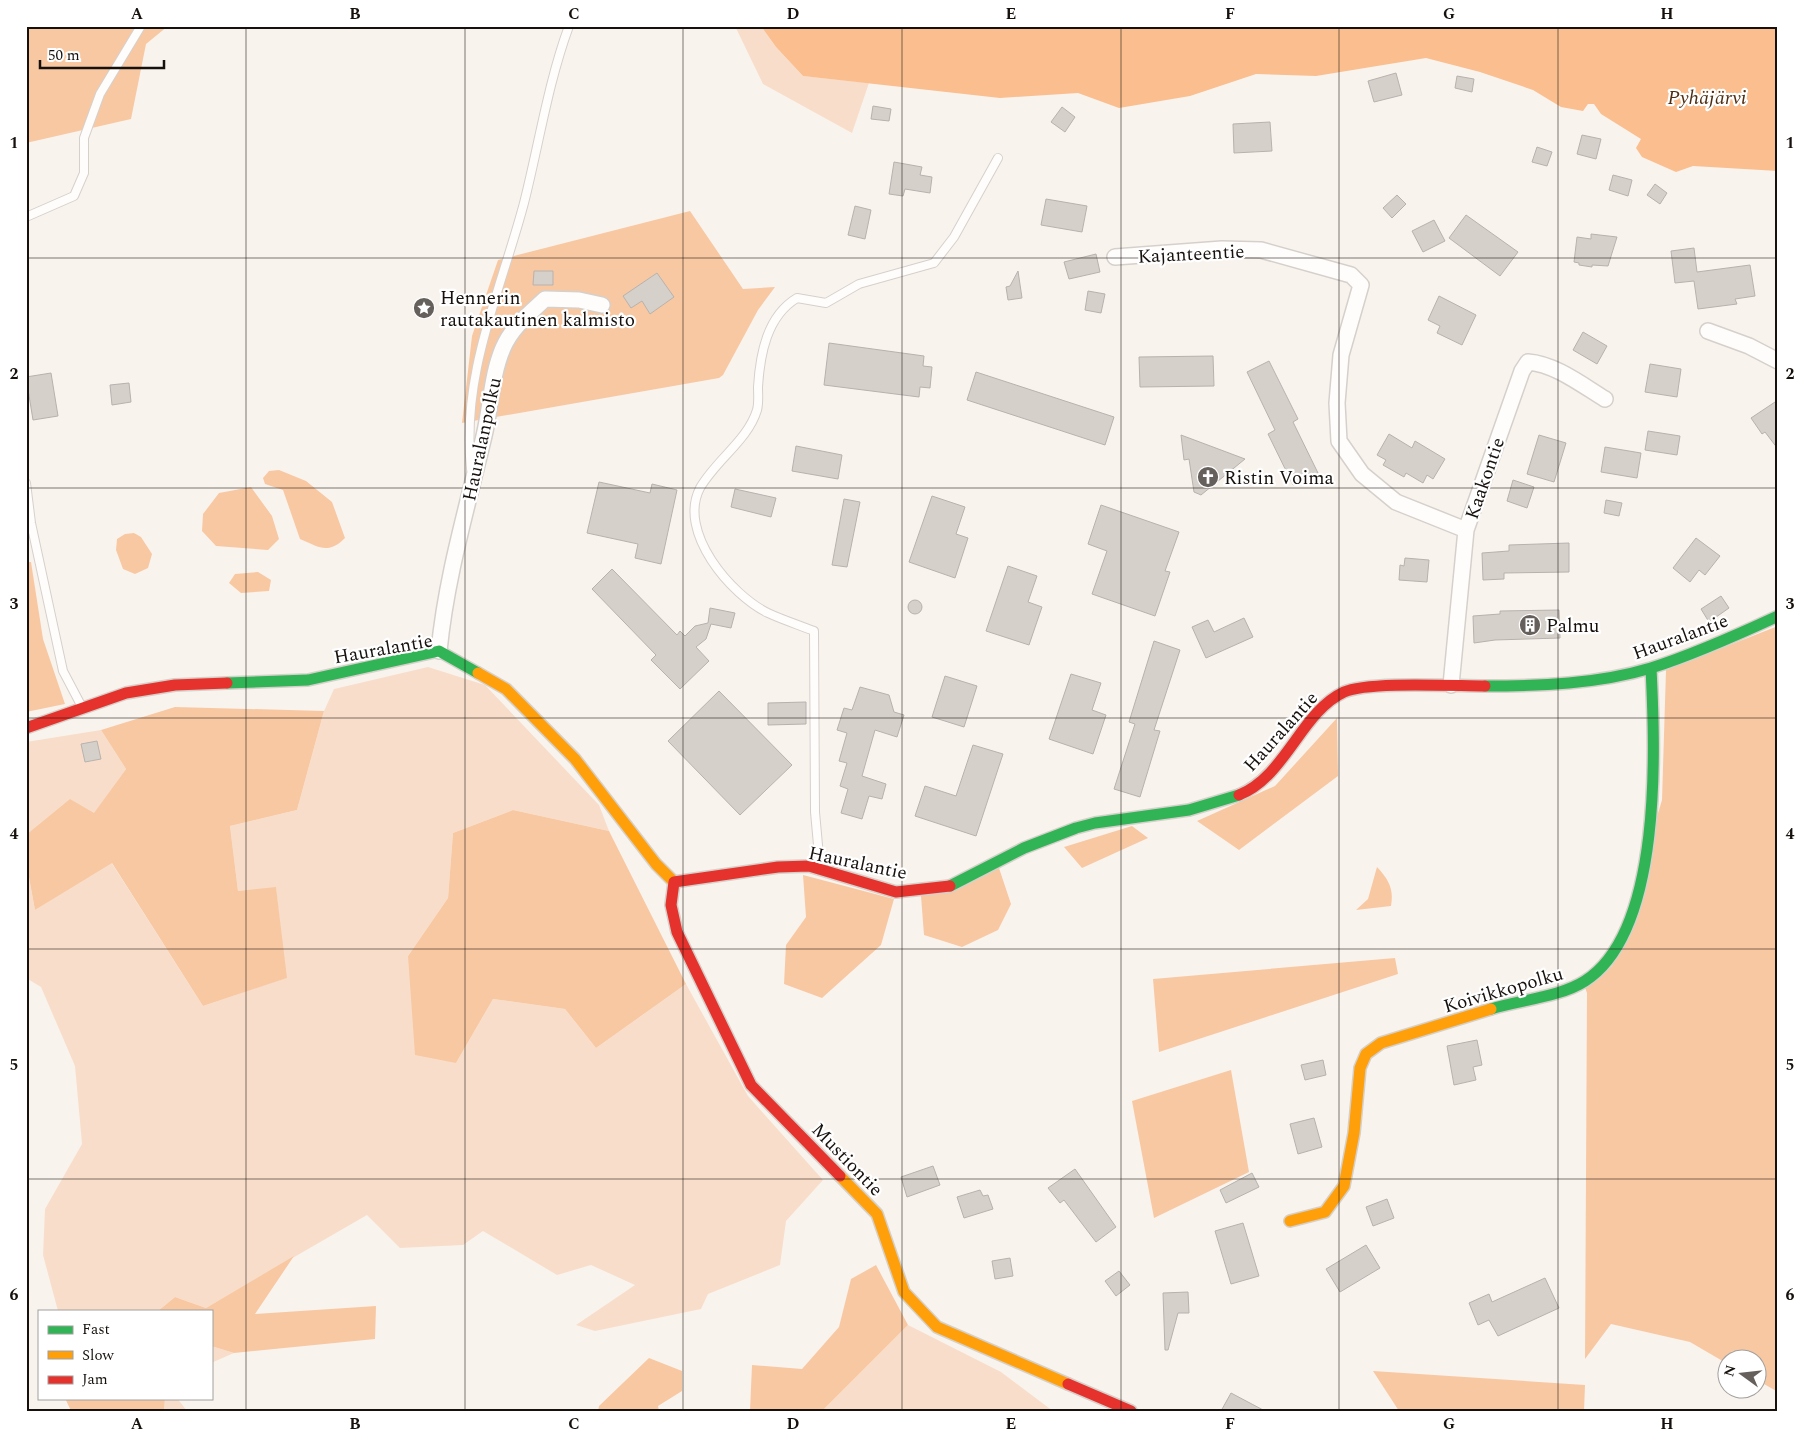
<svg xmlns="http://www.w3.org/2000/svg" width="1804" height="1437" font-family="Spectral,serif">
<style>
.green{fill:#f8deca}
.forest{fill:#f8c8a2}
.water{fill:#fabe8f}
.building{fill:#d6d0cb;stroke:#b8b2ae}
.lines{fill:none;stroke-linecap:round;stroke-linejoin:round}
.lane-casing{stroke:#d6d0cb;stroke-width:10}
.street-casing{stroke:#d6d0cb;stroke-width:18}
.fast-casing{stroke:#d6d0cb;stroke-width:14}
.slow-casing{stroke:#d6d0cb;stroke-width:14}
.jam-casing{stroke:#d6d0cb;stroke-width:14}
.lane{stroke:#fefdfc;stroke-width:8}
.street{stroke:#fefdfc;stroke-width:15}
.fast{stroke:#30b455;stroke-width:11}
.slow{stroke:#ff9f0a;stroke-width:11}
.jam{stroke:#e5322d;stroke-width:11}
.grid{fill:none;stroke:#17110d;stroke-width:1;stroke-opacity:0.55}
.labels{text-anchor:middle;stroke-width:4.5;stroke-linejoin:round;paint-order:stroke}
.street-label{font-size:19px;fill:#17110d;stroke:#fff}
.poi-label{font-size:19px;fill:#17110d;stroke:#fff;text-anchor:start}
.water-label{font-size:20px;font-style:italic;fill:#4e2d11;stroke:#fff}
.neatline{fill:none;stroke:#17110d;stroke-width:2}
.grid-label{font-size:16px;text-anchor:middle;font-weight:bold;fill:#17110d}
</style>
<rect width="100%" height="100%" fill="#f9f3ee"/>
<path class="green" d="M735,26H761L776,47L803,76L869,83L852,133L763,84Z
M428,667L485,685L599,805L609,831L513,810L453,833L448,898L408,956L456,1063L493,999L565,1009L596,1048L686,984L748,1096L823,1180L786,1221L780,1265L708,1294L701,1309L595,1331L576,1325L635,1285L591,1265L557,1275L483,1231L463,1245L400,1248L367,1215L206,1308L175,1297L158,1311H58L43,1255L45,1209L82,1144L75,1066L41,987L26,978V861L35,910L111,862L203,1006L286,978L276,888L238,891L230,826L297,810L324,711L334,689Z
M101,730L126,769L94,814L26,835V742Z
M908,1325L1001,1372L1053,1411H822Z
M211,1346L234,1353L211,1363Z
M165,1398H177L187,1411H164Z"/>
<path class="forest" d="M26,26H168L146,44L131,119L26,143Z
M690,211L743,289L775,287L758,310L723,375L719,378L462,423L472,336L498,260Z
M279,470L306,481L332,502L345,538C328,555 319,547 300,539L283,490L265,484L263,478L269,471Z
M251,487L272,516L279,539L268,550L216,546L202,531L203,514L219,493Z
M134,533L141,537L152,554L148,568L135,574L123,569L116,550L117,539L125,534Z
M26,562H31L43,639L65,704L26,712Z
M258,572L271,580L269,591L241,593L229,583L235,574Z
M1778,626V1392L1757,1380L1756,1360H1726V1363L1690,1342L1611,1324L1585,1359L1587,993L1584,985L1612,966L1662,800L1666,670Z
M175,707L324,711L297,810L230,826L238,891L276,887L287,978L203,1006L112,863L35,910L26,861V835L70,799L94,813L126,769L101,730Z
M1337,718L1338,776L1239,850L1197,821L1275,786Z
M513,810L609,831L686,984L596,1048L565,1009L493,999L456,1063L415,1055L408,956L448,898L453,833Z
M1132,826L1148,838L1082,868L1064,847Z
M1377,867C1389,880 1394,889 1391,906L1356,910L1368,899Z
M999,868L1011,904L998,930L962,947L924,935L921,896Z
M803,875L894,899L881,945L822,998L784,984L786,945L806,917Z
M1395,958L1398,974L1159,1052L1153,979Z
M1231,1070L1249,1172L1154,1218L1132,1101Z
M294,1256L255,1314L376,1306L375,1339L234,1353L211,1346V1311H158L175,1297L206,1308Z
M876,1265L908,1325L823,1410L750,1411L752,1365L802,1369L839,1327L851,1279Z
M649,1358L682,1371V1391L658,1406L659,1411H598L599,1406Z
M1373,1371L1585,1385L1584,1411H1399Z
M65,1398H165L164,1411H71Z"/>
<path class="water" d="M761,26H1778V171L1693,166L1676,172L1642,157L1636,148L1641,139L1601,114L1594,104H1588L1583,111L1561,107L1533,90L1480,72L1426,58L1316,76L1256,74L1190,96L1119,108L1078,93L1000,98L803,76L776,47Z"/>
<path class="building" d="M1396,73L1402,95L1374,102L1368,81Z
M1457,76L1474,79L1472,92L1455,88Z
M873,106L891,109L889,121L871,119Z
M1062,107L1075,117L1065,132L1051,122Z
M1270,122L1272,151L1234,153L1233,124Z
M1582,135L1601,139L1596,159L1577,154Z
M1537,147L1552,152L1547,166L1532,162Z
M894,162L922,167L920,175L932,177L930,193L905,189L903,196L889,194Z
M1613,175L1632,180L1628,196L1609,190Z
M1655,184L1667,193L1660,204L1647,195Z
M1397,195L1406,204L1392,218L1383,208Z
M1046,199L1087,206L1082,232L1041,225Z
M855,206L871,210L865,239L848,235Z
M1466,215L1518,252L1500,276L1449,238Z
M1434,220L1445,241L1423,252L1412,231Z
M1591,234L1617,237L1608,266L1592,265V267L1579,265V263L1574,262L1577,237L1591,239Z
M1694,248L1697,272L1750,265L1755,296L1735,299L1737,304L1698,309L1694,281L1675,283L1671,251Z
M1096,254L1100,272L1069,279L1064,262Z
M534,271H553V285H533Z
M1018,271L1022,298L1008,300L1006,287L1010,286Z
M657,273L674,297L650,314L642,301L631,308L623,296Z
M1088,291L1105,294L1101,313L1085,310Z
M1439,296L1476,315L1462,345L1437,333L1440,326L1428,320Z
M1583,332L1607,346L1597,364L1573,350Z
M829,343L924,356L923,366L932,367L930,388L920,387L919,397L824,385Z
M1213,356L1214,386L1140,387L1139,357Z
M1269,361L1298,419L1293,422L1318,473L1293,485L1268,434L1275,430L1247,372Z
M1650,364L1681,369L1677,397L1645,392Z
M976,372L1114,417L1105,445L967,400Z
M51,373L58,416L33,420L26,377Z
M129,383L131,402L112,405L110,385Z
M1778,400V449L1765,432L1762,434L1751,418Z
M1648,431L1680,436L1677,455L1645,450Z
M1389,434L1412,448L1415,441L1445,459L1433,479L1427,475L1423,483L1406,473L1404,477L1383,465L1386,460L1377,455Z
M1181,435L1245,459L1201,495L1194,492L1189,459L1184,460Z
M1539,435L1566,443L1554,482L1527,474Z
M796,446L842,455L838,479L792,471Z
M1605,447L1641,453L1637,478L1601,472Z
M1513,480L1534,487L1527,508L1507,501Z
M599,482L650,493L652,484L677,490L661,564L635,558L638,544L587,533Z
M735,489L776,498L771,517L731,507Z
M932,496L965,507L956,534L968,538L955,578L909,562Z
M844,499L860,502L847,567L832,565Z
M1606,500L1622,503L1619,516L1604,513Z
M1101,505L1179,532L1165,571L1170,572L1155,616L1092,594L1107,551L1088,544Z
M1696,538L1720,556L1705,575L1699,570L1690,582L1673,568Z
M1569,543V572L1504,573V579L1483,580L1482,553L1509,551V545Z
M1405,558L1429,560L1427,582L1399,580L1400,565L1404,566Z
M1008,566L1037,576L1028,602L1042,607L1029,645L986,631Z
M612,569L677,635L680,631L685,636L695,626L708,623L710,608L735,613L731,628L711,624L706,639L696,647L709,661L680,689L651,660L656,655L592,589Z
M1721,596L1729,608L1709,622L1701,609Z
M908 607a7 7 0 1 1 14 0a7 7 0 1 1-14 0Z
M1559,610L1560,638L1495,640L1474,643L1473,616L1500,614V611Z
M1244,618L1253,637L1206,658L1192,627L1208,620L1214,632Z
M1154,641L1180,650L1154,730L1160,731L1140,797L1114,789L1135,724L1129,722Z
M1071,674L1101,683L1092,710L1106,715L1093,754L1049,739Z
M945,676L977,686L964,727L932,717Z
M860,687L889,695L894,712L904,715L897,737L875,730L862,776L886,784L882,799L869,796L862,819L841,813L848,789L840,786L847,763L839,761L847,733L837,730L844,708L852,710Z
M719,691L792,765L740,815L668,741Z
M806,702V724L768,725V703Z
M97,741L101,759L85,762L81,744Z
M973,745L1003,754L976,836L915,816L925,786L956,796Z
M1477,1040L1482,1065L1473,1067L1476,1080L1454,1085L1447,1046Z
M1323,1060L1326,1075L1305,1080L1301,1065Z
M1314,1118L1322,1147L1298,1154L1290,1124Z
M933,1166L940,1185L907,1197L901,1177Z
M1075,1169L1116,1227L1096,1242L1064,1200L1060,1203L1048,1188Z
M1252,1173L1259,1187L1226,1203L1220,1190Z
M980,1190L983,1196L988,1195L993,1209L964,1218L957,1197Z
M1387,1199L1394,1218L1373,1226L1366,1207Z
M1243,1223L1259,1276L1231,1284L1215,1231Z
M1366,1245L1380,1268L1340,1292L1326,1269Z
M1010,1258L1013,1276L995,1279L992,1261Z
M1119,1271L1130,1285L1116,1296L1105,1281Z
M1545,1278L1559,1308L1498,1336L1489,1320L1478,1325L1469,1303L1489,1294L1492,1302Z
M1188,1292L1189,1313H1178L1168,1350H1165L1163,1293Z
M1231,1393L1265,1411H1221Z"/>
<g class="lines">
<g class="lane-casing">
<path id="lane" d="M26,217L74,196L84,173V138L100,94L141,26
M471,469C461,374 500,293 524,203C539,144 548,83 569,26
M26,483L31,523L63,671L82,707
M820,867L815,812L814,631C799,625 783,620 768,613C731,595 677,532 700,488C716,460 748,440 757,410C759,403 758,394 758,387C760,354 767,316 797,298L826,303L859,284L934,263L954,237L998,158"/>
</g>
<g class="street-casing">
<path id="street" d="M1115,257L1222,249L1261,250L1351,275L1361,285L1341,355L1337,403L1339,441L1362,474L1396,502L1466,530
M1708,331L1749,346L1778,361
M439,651C446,578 467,508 484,436C491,407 491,376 503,348C512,327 529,314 545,299L579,300L602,305
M1451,685L1466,530L1522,371L1528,362C1555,364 1582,385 1605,399"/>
</g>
<g class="fast-casing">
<path id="fast" d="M227,683L308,680L439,651L478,673
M1485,686C1540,686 1598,684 1651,668C1695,654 1737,635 1778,616
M950,886L1024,848L1076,828L1095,823L1189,810L1239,795
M1491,1009C1520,1000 1560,997 1585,981C1663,931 1655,750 1651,668"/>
</g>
<g class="slow-casing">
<path id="slow" d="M478,673L506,689L575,759L656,864L674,882
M840,1176L877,1214L904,1292L937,1327L1068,1384
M1290,1221L1325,1212L1344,1186L1354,1133L1360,1068L1366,1054L1381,1043L1491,1009"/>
</g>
<g class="jam-casing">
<path id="jam" d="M26,728L126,693L175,685L227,683
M1239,795C1286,776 1301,712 1344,692C1368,681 1455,686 1485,686
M674,882L778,867L809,866L896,892L950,886
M674,882L671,905L677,932L751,1085L840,1176
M1068,1384L1131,1411"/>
</g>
<use href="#lane" class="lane"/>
<use href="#street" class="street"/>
<use href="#fast" class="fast"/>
<use href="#slow" class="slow"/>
<use href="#jam" class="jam"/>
</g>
<path class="grid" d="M246,26V1411M465,26V1411M683,26V1411M902,26V1411M1121,26V1411M1339,26V1411M1558,26V1411M26,258H1778M26,488H1778M26,718H1778M26,949H1778M26,1179H1778"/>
<defs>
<g id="sight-disc" transform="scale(1.125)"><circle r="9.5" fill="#66605c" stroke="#fff"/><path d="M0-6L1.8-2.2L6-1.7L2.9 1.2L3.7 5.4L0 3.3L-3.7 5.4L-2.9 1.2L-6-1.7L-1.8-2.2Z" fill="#fff"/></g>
<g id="church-disc" transform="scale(1.125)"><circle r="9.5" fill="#66605c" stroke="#fff"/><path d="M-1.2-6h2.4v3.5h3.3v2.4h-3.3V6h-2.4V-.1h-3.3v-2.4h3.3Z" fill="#fff"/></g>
<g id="building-disc" transform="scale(1.125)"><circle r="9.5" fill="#66605c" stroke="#fff"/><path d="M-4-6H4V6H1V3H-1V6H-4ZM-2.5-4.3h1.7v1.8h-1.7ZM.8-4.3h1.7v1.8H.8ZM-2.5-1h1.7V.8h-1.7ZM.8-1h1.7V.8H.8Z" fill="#fff"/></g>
</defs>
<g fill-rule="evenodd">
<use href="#sight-disc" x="424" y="308"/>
<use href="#church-disc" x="1208" y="477"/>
<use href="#building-disc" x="1530" y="625"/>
</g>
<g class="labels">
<g class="street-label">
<text transform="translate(1191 253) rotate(-3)" y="7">Kajanteentie</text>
<text transform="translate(481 439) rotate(-78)" y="7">Hauralanpolku</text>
<text transform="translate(1484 478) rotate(-71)" y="7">Kaakontie</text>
<text transform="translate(1680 636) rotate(-20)" y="7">Hauralantie</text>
<text transform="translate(383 648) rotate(-10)" y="7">Hauralantie</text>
<text transform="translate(1280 731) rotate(-48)" y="7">Hauralantie</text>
<text transform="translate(858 862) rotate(12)" y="7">Hauralantie</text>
<text transform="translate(1503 989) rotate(-16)" y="7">Koivikkopolku</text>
<text transform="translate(848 1159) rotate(46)" y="7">Mustiontie</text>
</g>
<g class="poi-label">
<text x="440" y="304">Hennerin<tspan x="440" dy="22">rautakautinen kalmisto</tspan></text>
<text x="1224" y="484">Ristin Voima</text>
<text x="1546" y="632">Palmu</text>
</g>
<g class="water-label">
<text x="1707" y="104">Pyhäjärvi</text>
</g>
</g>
<rect width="1804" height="1437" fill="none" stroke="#ffffff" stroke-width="55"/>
<rect x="38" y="1310" width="175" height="90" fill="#ffffff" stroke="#a2a09e"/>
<rect x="48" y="1326" width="25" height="8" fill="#30b455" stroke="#a2a09e"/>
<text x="82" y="1334" font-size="15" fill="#17110d">Fast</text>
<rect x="48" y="1351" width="25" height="8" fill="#ff9f0a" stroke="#a2a09e"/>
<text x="82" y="1360" font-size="15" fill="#17110d">Slow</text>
<rect x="48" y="1376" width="25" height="8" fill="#e5322d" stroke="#a2a09e"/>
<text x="82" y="1384" font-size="15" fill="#17110d">Jam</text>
<g transform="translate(1742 1374) rotate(285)"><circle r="24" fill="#ffffff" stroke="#a2a09e"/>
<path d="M0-4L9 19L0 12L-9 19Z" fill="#66605c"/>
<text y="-8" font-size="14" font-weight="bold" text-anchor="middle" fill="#17110d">N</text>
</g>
<path d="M40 60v8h124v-8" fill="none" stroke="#17110d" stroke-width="2.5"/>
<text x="48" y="60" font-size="15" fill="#17110d" stroke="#ffffff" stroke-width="4" paint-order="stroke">50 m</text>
<rect x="28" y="28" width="1748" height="1382" class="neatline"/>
<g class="grid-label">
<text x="137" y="19">A</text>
<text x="355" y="19">B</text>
<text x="574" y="19">C</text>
<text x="793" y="19">D</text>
<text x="1011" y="19">E</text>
<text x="1230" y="19">F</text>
<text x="1449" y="19">G</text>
<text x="1667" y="19">H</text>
<text x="14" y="148">1</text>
<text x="1790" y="148">1</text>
<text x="14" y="379">2</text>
<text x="1790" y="379">2</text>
<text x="14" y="609">3</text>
<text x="1790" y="609">3</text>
<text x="14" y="839">4</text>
<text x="1790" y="839">4</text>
<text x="14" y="1070">5</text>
<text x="1790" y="1070">5</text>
<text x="14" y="1300">6</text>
<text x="1790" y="1300">6</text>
<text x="137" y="1429">A</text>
<text x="355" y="1429">B</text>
<text x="574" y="1429">C</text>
<text x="793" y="1429">D</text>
<text x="1011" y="1429">E</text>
<text x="1230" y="1429">F</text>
<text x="1449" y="1429">G</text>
<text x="1667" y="1429">H</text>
</g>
</svg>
